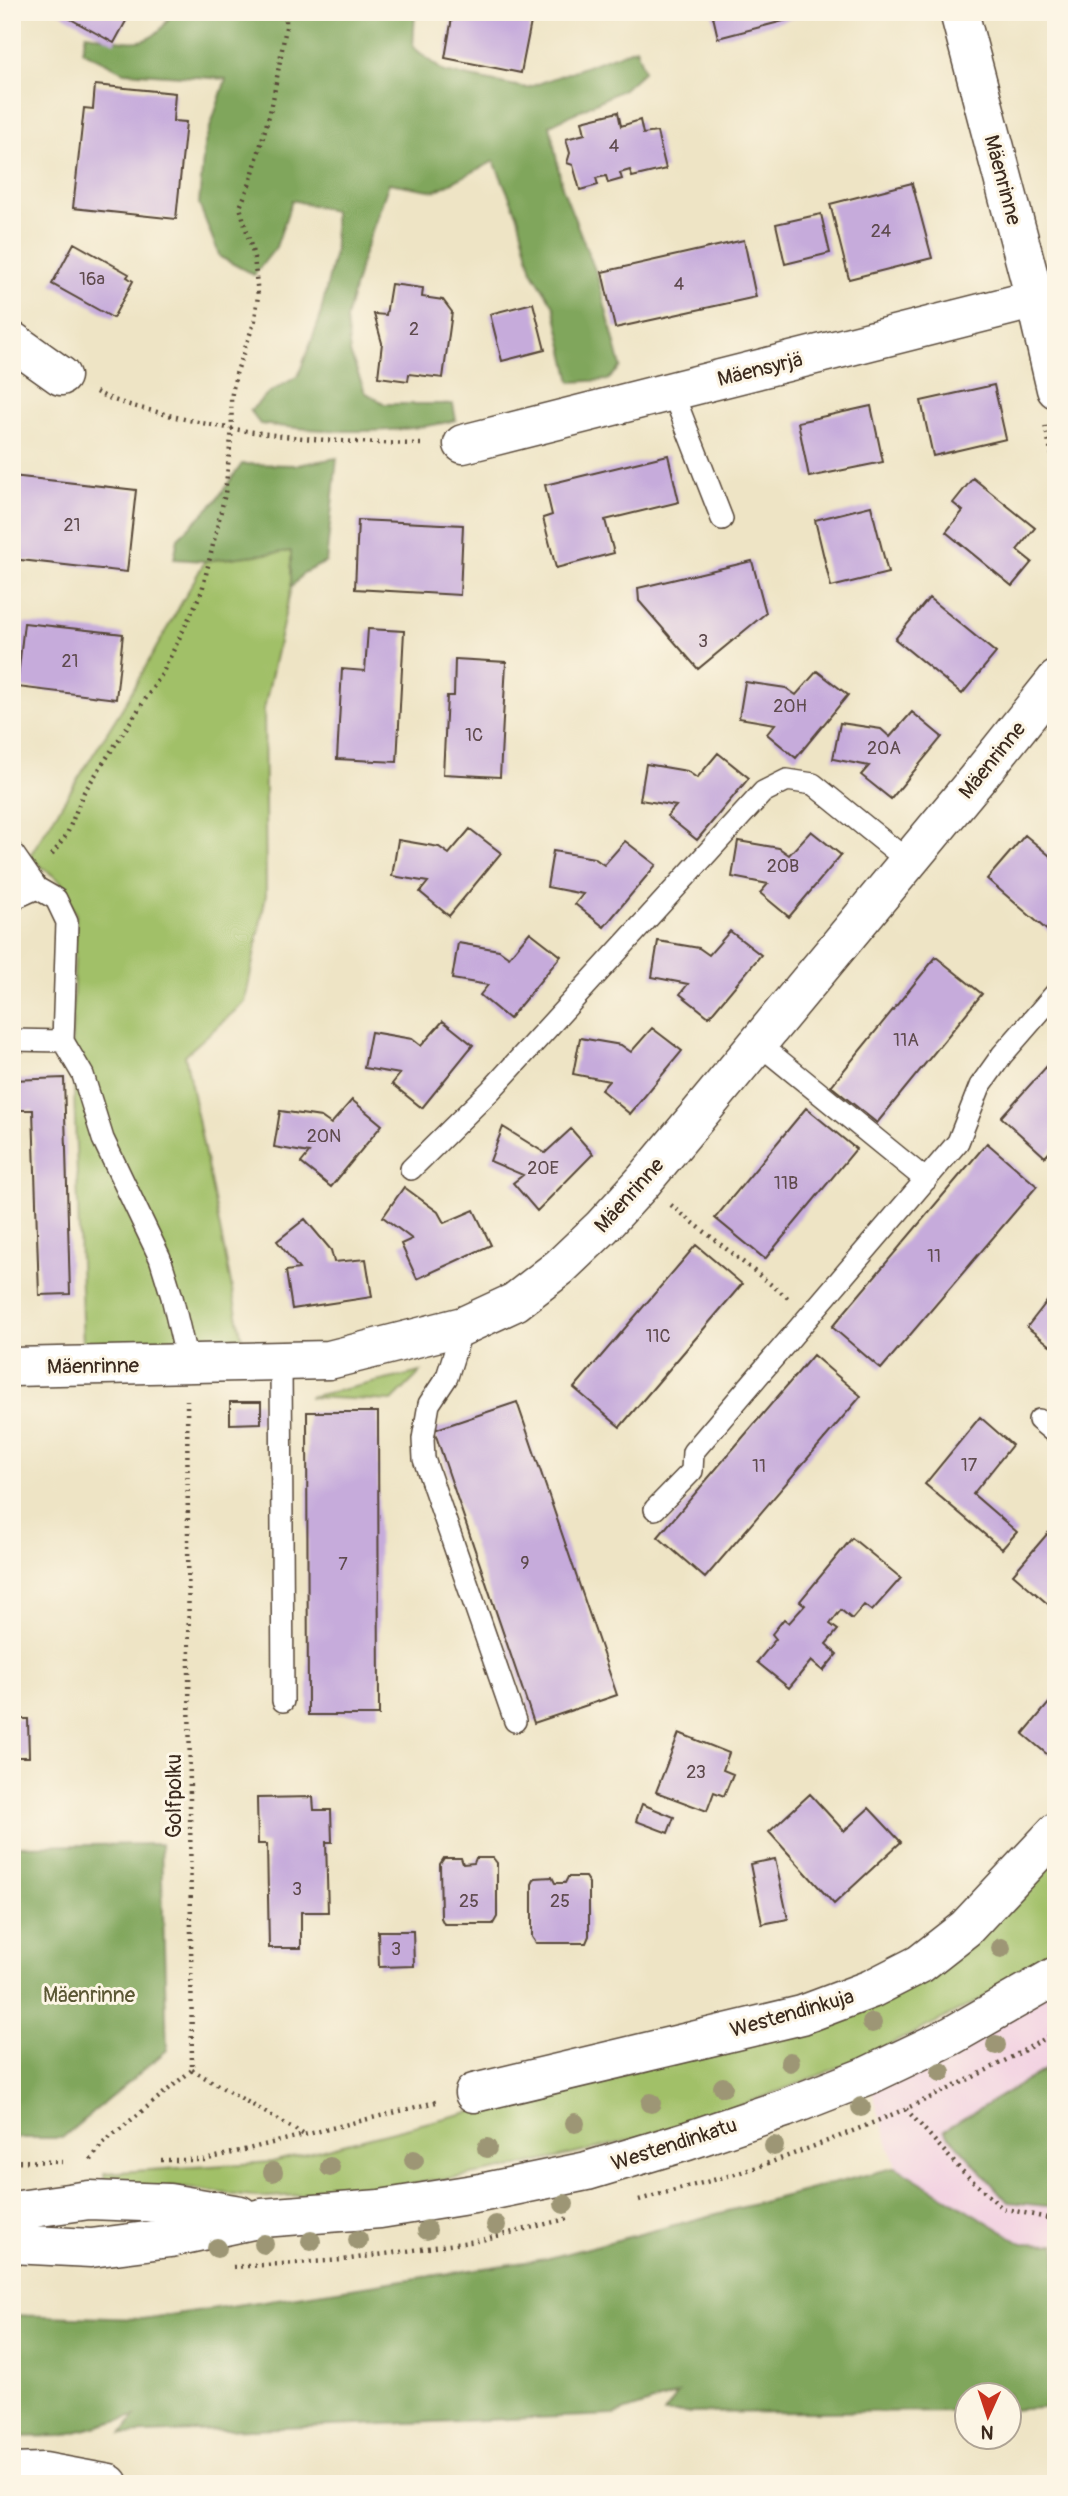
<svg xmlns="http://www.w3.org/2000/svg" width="1068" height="2496" font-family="Pangolin,sans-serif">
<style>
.built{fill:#f2d0e2}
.green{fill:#a1c068;stroke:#6e7543;stroke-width:2}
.forest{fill:#80a65c;stroke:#5e683d;stroke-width:2}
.building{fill:#c6abdb}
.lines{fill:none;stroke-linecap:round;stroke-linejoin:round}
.service-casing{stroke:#564637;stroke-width:24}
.minor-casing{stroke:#564637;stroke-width:41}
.secondary-casing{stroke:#564637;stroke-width:41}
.motorway-casing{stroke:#564637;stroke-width:41}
.path{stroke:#564637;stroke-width:4.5;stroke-dasharray:2 5;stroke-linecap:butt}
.service{stroke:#fff;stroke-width:21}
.minor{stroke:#fff;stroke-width:38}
.secondary{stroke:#fff;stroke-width:38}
.motorway{stroke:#fff;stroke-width:38}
.tree{fill:#9d9675}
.labels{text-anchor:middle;stroke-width:6;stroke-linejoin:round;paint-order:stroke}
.number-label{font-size:18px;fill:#5e4a4d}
.street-label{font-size:21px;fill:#3b2a1e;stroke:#fcf5e5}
.park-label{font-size:21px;fill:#5a5734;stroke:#fcf5e5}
</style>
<rect width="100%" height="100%" fill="#fcf5e5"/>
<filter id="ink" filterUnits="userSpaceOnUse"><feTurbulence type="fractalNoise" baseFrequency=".0143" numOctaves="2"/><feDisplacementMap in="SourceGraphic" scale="14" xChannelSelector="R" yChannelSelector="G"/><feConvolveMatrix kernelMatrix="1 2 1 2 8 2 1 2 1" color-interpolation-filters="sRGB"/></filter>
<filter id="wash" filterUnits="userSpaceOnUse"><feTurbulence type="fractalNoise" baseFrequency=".00686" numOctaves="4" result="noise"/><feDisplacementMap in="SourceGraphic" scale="28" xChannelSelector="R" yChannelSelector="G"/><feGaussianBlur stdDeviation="1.57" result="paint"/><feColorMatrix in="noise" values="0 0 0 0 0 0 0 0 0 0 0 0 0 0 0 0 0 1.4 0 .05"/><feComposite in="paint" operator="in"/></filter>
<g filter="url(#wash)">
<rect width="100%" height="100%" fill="#eee4c5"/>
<path class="built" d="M1056,1975V2244L1023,2243L896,2167L867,2076Z"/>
<path class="green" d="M291,551V588L264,709L266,895L245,1002L185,1055L242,1339L83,1348L72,1034L76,915L60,881L29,857L123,707L205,561Z
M421,1372L392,1401L309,1397Z
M1056,1853V1958C957,2015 852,2066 744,2104C592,2158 429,2189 268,2197C240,2199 211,2189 183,2188C157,2186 130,2187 104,2187V2173L272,2162L832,2020Z"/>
<path class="forest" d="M172,12H415L413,47L444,72L527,88L636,48L644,71L624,89L550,125L562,187L597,275L621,367L608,380L571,382L554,306L532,271L518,216L494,161L435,191L389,183L362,259L346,319L350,353L365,392L385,404H453L456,420C393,436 324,432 260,424L250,411L267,394L298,376L319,321L335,251L334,211L292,200L276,247L254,275L220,257L199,204L204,146L226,79L124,72L82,51L86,34C124,40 151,55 172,12Z
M337,458L326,562L303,573L291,588V551L205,561L174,559L178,538L215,502L242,464L297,465Z
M161,1844L167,2050L62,2138H12V1846Z
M1056,2063V2207L1008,2202L944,2130Z
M896,2167L1022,2243L1056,2244V2407L1009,2410V2394H967L966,2411L664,2413L678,2394L614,2415L122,2434L135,2416L61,2436L12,2437V2315L142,2319L545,2259Z"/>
<g id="blocks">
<path class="building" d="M58,12H131L114,43Z
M453,12H533L521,73L445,58Z
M712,12H814V13L718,38Z
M95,85L175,93L173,121L186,122L176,219L73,208L84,108L93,109Z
M618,112L621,126L640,120L643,134L657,132L666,169L632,177L630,170L620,173L622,179L608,183L606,176L596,178L598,185L580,190L573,165L567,163L570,153L566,139L585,134L582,121Z
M912,183L932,258L849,279L830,204Z
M821,214L830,253L785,264L776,224Z
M744,240L756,297L615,328L602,272Z
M74,243L129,274L127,277L133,281L113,318L52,284Z
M391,284L423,288L422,297L443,300L452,312L443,378L409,374L408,381L378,377L382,343L374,314L386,315Z
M533,303L545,350L502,361L490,314Z
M994,385L1006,439L933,456L921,401Z
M871,406L883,462L809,477L798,422Z
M668,455L679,502L605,520L614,553L556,568L543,518L552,515L545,485Z
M12,476L136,490L127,572L12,559Z
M973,478L1035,528L1017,550L1032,562L1012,586L946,532L963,511L953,503Z
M871,506L888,573L831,587L815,520Z
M358,520L463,525L460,595L355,589Z
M752,561L766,613L698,669L639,601L638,588Z
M929,598L996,653L962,694L895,639Z
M24,623L123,634L116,699L17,687Z
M368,629L404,631L397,762L337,759L342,669L365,671Z
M455,659L506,662L500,777L443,774L447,696H454Z
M817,671L848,695L796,758L767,734L775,724L739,718L745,682L786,688L796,695Z
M912,712L942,737L891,799L861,775L869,766L833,759L840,723L881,729L890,737Z
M718,753L749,778L697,840L667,816L676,806L640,800L646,764L687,771L697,778Z
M470,829L501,853L449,916L420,892L428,882L392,876L398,840L439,847L449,854Z
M811,831L841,855L789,917L760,893L768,884L732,877L738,841L779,848L789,855Z
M1025,835L1056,861V938L987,879Z
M625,841L656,865L604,927L575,904L583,894L547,887L553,851L594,858L604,865Z
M730,931L761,955L709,1017L680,994L688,984L652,977L658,941L699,948L709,955Z
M530,932L561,956L509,1019L480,995L488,985L452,979L458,943L499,950L509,957Z
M936,957L982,994L877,1123L831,1086Z
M443,1021L473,1045L422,1108L392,1084L400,1074L364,1068L371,1032L412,1039L421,1046Z
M652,1028L682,1051L630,1114L601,1090L609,1081L573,1074L580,1038L621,1045L631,1052Z
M1056,1056V1145L1045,1157L1001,1117Z
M64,1078L70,1294L39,1295L33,1110H12V1080Z
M352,1100L382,1125L331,1187L301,1163L309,1153L274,1147L280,1111L321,1117L331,1124Z
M806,1108L856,1149L765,1259L715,1218Z
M503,1127L545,1153L571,1129L593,1154L537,1211L513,1183L523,1175L490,1161Z
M987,1143L1037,1186L881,1369L832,1327Z
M404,1187L438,1212L444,1223L474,1210L491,1245L417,1279L401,1244L412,1239L383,1217Z
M305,1219L331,1250L334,1262L366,1259L372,1297L292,1309L286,1271L299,1269L277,1241Z
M696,1245L742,1284L620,1427L574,1388Z
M1056,1290V1350L1027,1327Z
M813,1355L861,1396L705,1578L658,1537Z
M230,1402H261V1423L230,1424Z
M517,1402L617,1695L534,1723L434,1430Z
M307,1412H378L379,1715H308Z
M980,1417L1012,1445L973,1494L1017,1532L1002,1549L925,1484Z
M1048,1533L1056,1540V1611L1013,1574Z
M852,1538L901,1578L872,1611L864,1605L852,1619L841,1610L830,1624L838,1630L826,1644L837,1654L823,1671L811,1661L789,1688L757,1662L776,1639L772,1634L784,1619L789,1623L805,1605L800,1601Z
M1054,1697L1056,1745L1048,1755L1023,1734Z
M12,1719H28L29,1757H12Z
M679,1733L729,1753L723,1770L733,1774L724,1796L714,1792L707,1811L656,1792Z
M810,1794L844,1831L869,1808L901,1842L834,1904L769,1832Z
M313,1797L314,1810H331L332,1842H326L328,1912H301V1948H269L267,1844H258L257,1798Z
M642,1804L674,1817L668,1833L636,1821Z
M444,1858H461L463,1864L474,1863L476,1858H493L497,1863V1917L493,1924H444L441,1918L440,1864Z
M775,1859L788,1919L762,1924L750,1864Z
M552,1877L555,1883H565L568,1877H585L589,1883V1936L586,1943H536L532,1937V1884L535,1878Z
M378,1931H413L414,1966L379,1967Z"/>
</g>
</g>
<g filter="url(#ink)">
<use href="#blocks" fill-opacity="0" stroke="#564637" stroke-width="2"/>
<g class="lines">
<g class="service-casing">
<path id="service" d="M672,391L722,519
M12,852L37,888L56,899L67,922L63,1041L83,1075L103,1139L160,1258L172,1297L188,1365
M12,903L15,898L37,888
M12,1040L63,1041
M759,1044L926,1180
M411,1169L491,1090L763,792L787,780L813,784L908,861
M463,1326L447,1377L429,1404L423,1439L424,1459L515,1721
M281,1363L283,1701
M1039,1420L1056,1434
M655,1509L692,1471L693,1452L958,1142L980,1086L1002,1055L1056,993"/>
</g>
<g class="minor-casing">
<path id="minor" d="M959,12L1035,299L1056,389
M12,341L61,376
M463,444L1056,294
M12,1367L329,1360L463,1326L515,1302L560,1267L602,1227L642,1183L976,780L1056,680
M474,2093L802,2015L871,1989L920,1964L966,1928L1056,1832"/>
</g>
<g class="secondary-casing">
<path id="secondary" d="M12,2211L89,2200L169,2203L240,2215
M12,2244L91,2248L170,2238L262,2218L380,2209L480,2193L587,2171L687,2141L785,2108L867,2076L951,2036L1056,1976"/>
</g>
<g class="motorway-casing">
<path id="motorway" d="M12,2473L44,2472L109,2484"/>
</g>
<path class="path" d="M96,392C115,402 136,407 157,412C244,436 334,443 424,444
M1045,426L1056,471
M52,855L67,834L84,792L162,674L202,591L225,494L232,428L231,398L236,374L255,320L258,295L254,257L240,207L250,183L272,105L286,27V12
M671,1205L788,1298
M192,2070L303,2134
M906,2109L961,2170L1002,2208L1056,2220
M91,2160L102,2144L192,2070L187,1400
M161,2160H204L436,2102
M12,2161L62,2162
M639,2200C680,2188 723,2179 763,2165C864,2129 963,2087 1056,2032
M233,2267L343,2260L477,2241L570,2218"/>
<use href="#service" class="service"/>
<use href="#minor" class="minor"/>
<use href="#secondary" class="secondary"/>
<use href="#motorway" class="motorway"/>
</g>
<g class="tree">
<circle cx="1001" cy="1948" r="10"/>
<circle cx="872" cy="2023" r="10"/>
<circle cx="996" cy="2045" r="10"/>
<circle cx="790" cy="2062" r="10"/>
<circle cx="941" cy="2072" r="10"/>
<circle cx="723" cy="2087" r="10"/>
<circle cx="651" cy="2103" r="10"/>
<circle cx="861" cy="2107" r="10"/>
<circle cx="575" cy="2123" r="10"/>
<circle cx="774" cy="2146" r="10"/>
<circle cx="487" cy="2148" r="10"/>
<circle cx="414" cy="2160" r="10"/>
<circle cx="330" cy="2167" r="10"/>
<circle cx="273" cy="2172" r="10"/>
<circle cx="564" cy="2204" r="10"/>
<circle cx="496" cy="2225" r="10"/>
<circle cx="427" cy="2230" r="10"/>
<circle cx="358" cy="2240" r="10"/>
<circle cx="311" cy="2241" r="10"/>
<circle cx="264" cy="2244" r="10"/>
<circle cx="217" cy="2248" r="10"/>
</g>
</g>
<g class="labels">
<g class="number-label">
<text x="614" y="152">4</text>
<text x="881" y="237">24</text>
<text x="92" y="285">16a</text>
<text x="679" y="290">4</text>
<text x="414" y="335">2</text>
<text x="72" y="531">21</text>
<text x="703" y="647">3</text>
<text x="70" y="667">21</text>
<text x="790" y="712">20H</text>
<text x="474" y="741">1C</text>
<text x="884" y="754">20A</text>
<text x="783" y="872">20B</text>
<text x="906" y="1046">11A</text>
<text x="324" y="1142">20N</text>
<text x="543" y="1174">20E</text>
<text x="786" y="1189">11B</text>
<text x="934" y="1262">11</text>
<text x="658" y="1342">11C</text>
<text x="969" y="1471">17</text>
<text x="759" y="1472">11</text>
<text x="525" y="1569">9</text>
<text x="343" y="1570">7</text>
<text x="696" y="1778">23</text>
<text x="297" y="1895">3</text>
<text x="469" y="1907">25</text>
<text x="560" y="1907">25</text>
<text x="396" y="1955">3</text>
</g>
<g class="street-label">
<text transform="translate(1003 180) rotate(75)" y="7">Mäenrinne</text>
<text transform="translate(760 369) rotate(-14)" y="7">Mäensyrjä</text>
<text transform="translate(992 760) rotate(-51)" y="7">Mäenrinne</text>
<text transform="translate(629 1195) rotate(-48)" y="7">Mäenrinne</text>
<text transform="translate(93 1366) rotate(-1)" y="7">Mäenrinne</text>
<text transform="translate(174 1796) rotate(-90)" y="7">Golfpolku</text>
<text transform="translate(792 2013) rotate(-16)" y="7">Westendinkuja</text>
<text transform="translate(674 2144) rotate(-18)" y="7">Westendinkatu</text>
</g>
<g class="park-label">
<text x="89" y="2002">Mäenrinne</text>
</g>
</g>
<rect width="1068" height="2496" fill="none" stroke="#fcf5e5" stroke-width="42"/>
<g transform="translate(988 2416) rotate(183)"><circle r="33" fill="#fcf5e5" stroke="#afa495" stroke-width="2"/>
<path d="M0-5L12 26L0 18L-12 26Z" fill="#c8321e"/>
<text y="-10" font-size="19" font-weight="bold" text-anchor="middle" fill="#3b2a1e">N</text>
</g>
</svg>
